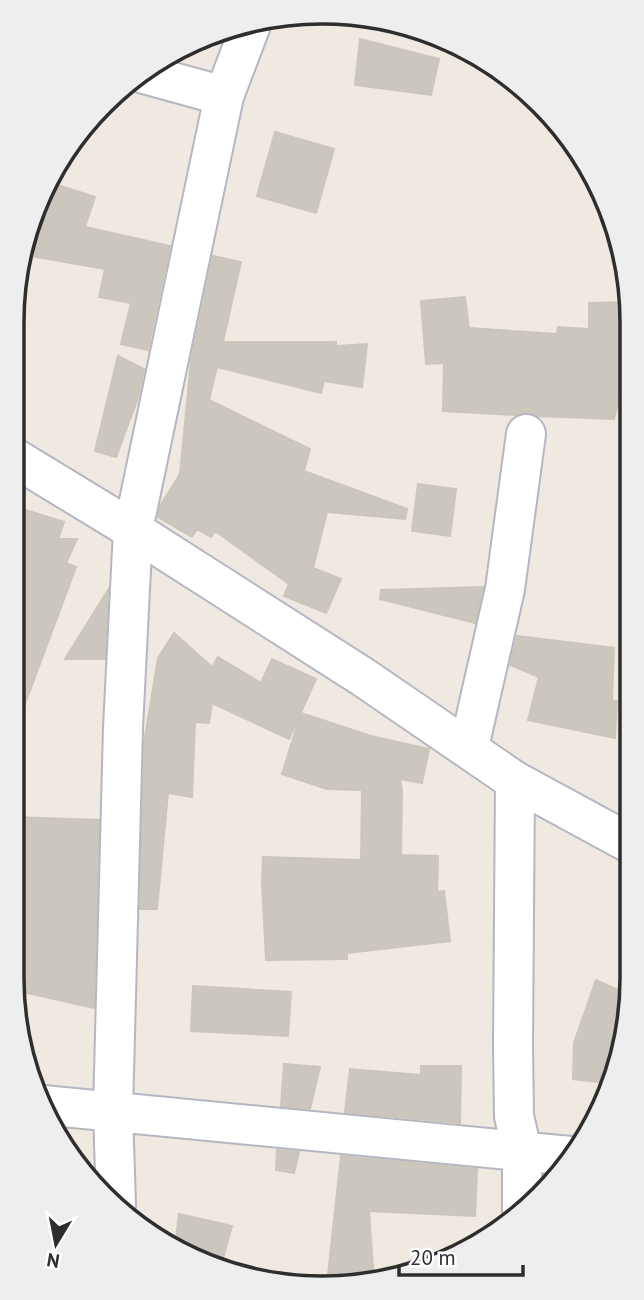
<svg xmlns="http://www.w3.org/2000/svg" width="644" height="1300" font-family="'PT Sans',sans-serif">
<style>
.building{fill:#cbc7bf;stroke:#cbc5ba;stroke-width:2}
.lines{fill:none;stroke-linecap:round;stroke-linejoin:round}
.street-casing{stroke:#b4b7c1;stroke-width:42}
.street{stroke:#fff;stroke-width:38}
.rim{fill:none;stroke:#2e2e2e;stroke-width:3.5}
</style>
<rect width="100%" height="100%" fill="#efe9e1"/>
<path class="building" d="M360,39L439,59L431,95L355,85Z
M275,132L334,149L316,213L257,196Z
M48,182L95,197L85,227L170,246L148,350L121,344L131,303L99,297L105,269L25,255Z
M213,256L241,262L223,342H336V346L367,344L362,387L324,381L321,393L217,367L209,400L310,449L304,471L407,509L405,519L327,512L313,568L341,579L326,613L284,596L289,584L215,531L211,537L197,529L192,537L158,517L160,506L180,474L191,361Z
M465,297L469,328L557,334L558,327L589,329V303L629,302V361L614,419L537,416L528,412L516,415L443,411L444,363L426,364L421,301Z
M118,356L144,369L138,398L116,457L95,451Z
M418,484L456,489L450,536L412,531Z
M13,506L64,522L58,539H77L66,563L76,567L16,728L12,727Z
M483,587L475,623L380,599L381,590Z
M108,590L105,659H65Z
M174,633L212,667L218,657L261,683L272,659L316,679L289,739L212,703L209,723L195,722L192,797L168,793L157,909H140L144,743L158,658Z
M517,636L614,648L612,701H617L615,738L528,720L539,677L510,665Z
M301,713L371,736L429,749L422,783L400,779L402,791L401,855L438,856L437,892L444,891L450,941L347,953V959L266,960L262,883L263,857L361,860L362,790L327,789L282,774Z
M12,817L99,820L94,1008L14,990L12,978Z
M596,980L631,996L608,1083L573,1079L574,1043Z
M193,986L291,992L288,1036L191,1031Z
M284,1064L320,1067L310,1109L281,1106Z
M421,1066H461L460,1123L345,1112L350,1069L421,1075Z
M277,1150L299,1152L294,1173L276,1170Z
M341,1156L477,1169L475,1216L369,1211L374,1282L363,1285L327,1284Z
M179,1214L232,1226L221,1265L175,1246Z"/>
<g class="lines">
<g class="street-casing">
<path id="street" d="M144,74L224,96
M13,457L133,530L363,677L515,781L631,844
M469,747L505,589L526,434
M515,781L513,1046L514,1116L522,1151V1211
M43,1105L570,1156
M116,1204L113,1111L123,728L133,530L224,96L251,25"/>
</g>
<use href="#street" class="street"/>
</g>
<path d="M0 0H644V1300H0ZM322 24H322A298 298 0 0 1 620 322V978A298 298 0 0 1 322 1276H322A298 298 0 0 1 24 978V322A298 298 0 0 1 322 24Z" fill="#eee" fill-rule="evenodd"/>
<path class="rim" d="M322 24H322A298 298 0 0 1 620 322V978A298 298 0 0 1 322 1276H322A298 298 0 0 1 24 978V322A298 298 0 0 1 322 24Z"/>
<g transform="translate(56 1244) rotate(190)" stroke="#ffffff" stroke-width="5" paint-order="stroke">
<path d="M0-5L12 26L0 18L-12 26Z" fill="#2e2e2e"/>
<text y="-10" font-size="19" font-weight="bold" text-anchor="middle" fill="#2e2e2e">N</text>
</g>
<path d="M399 1265v10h124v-10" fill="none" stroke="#2e2e2e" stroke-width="3.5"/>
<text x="410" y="1265" font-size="21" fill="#2e2e2e" stroke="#ffffff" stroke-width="5" paint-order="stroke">20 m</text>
</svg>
